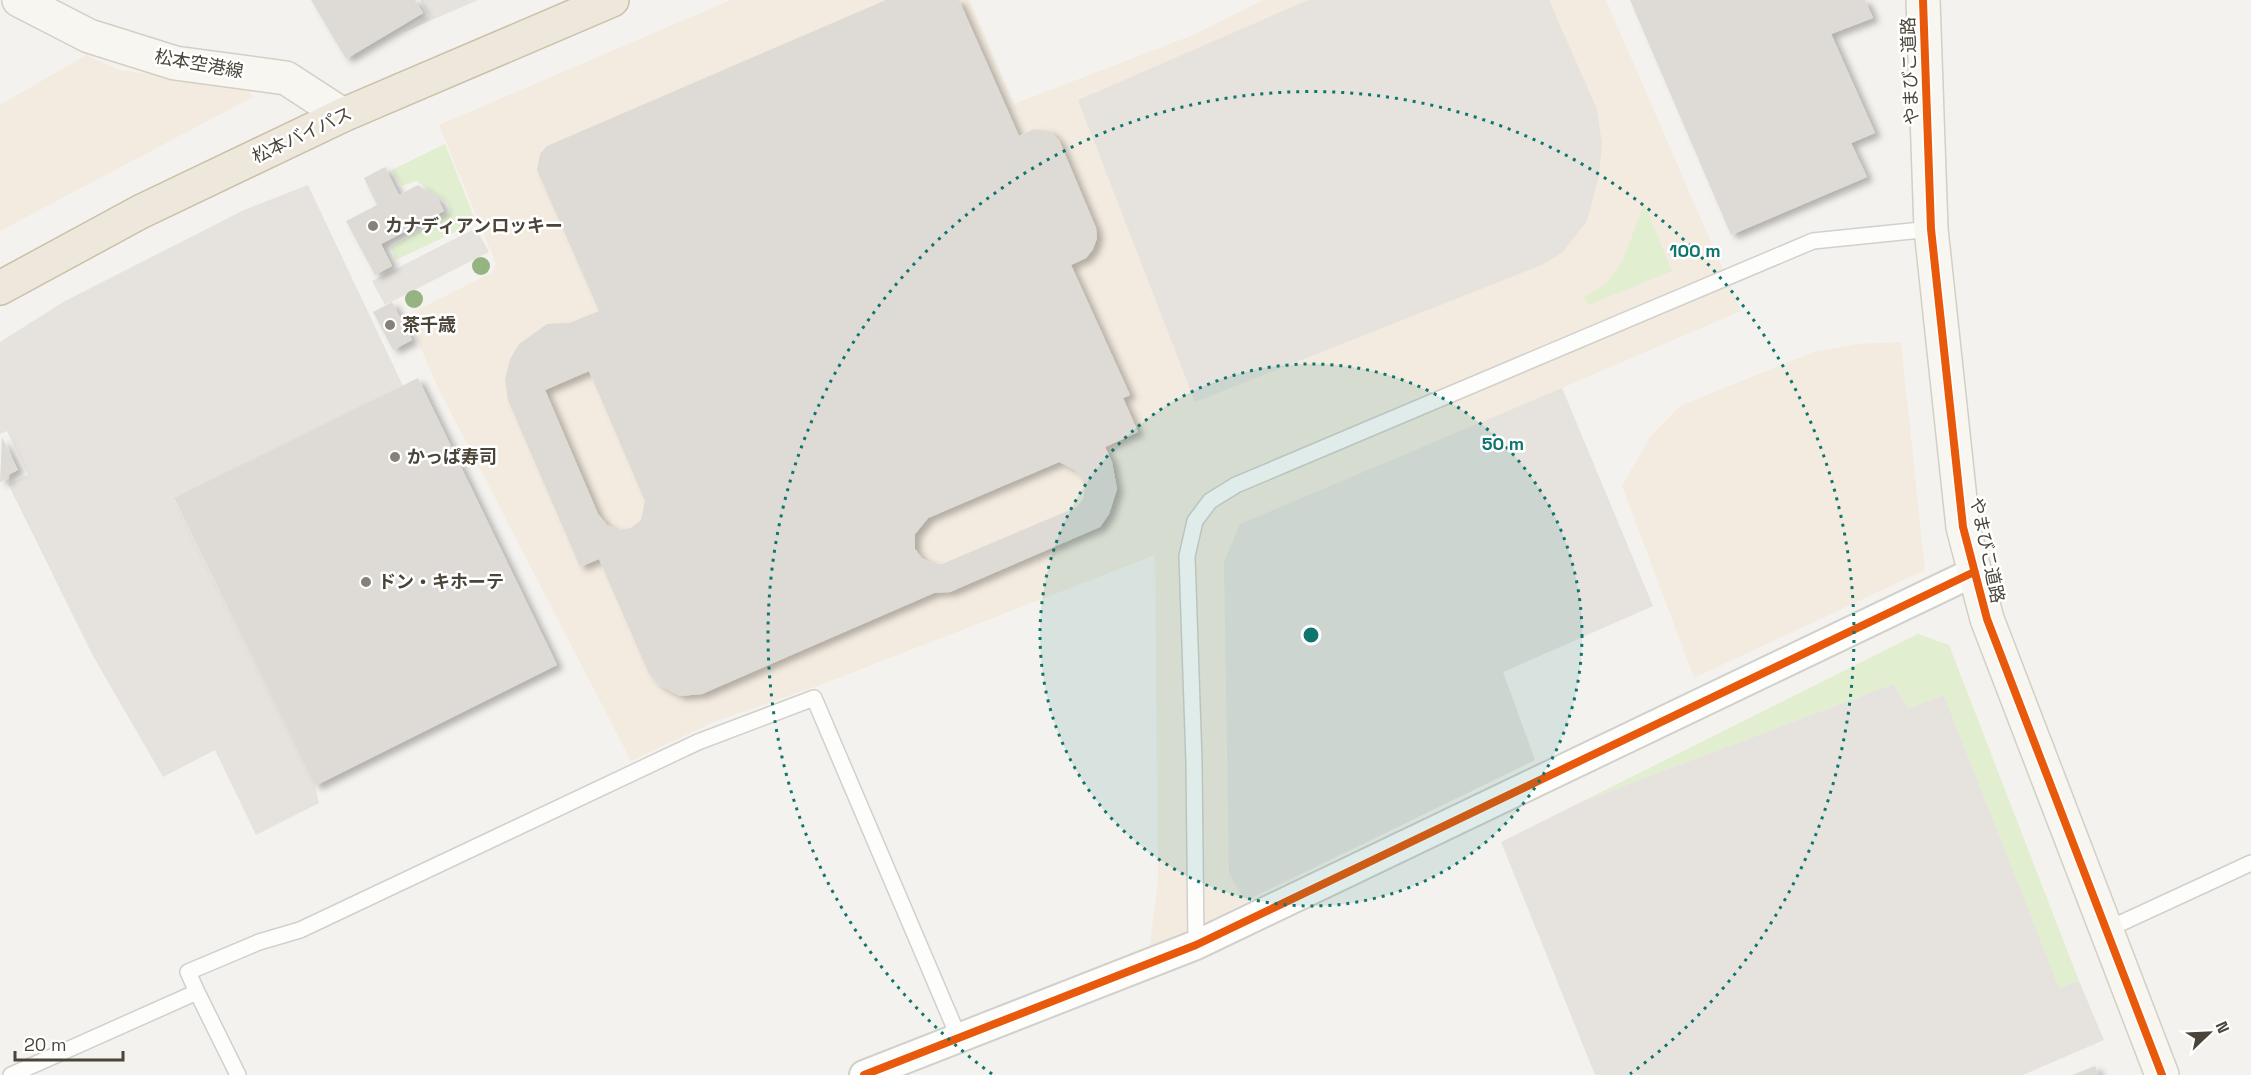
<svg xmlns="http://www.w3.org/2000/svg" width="2251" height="1075" font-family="'Space Grotesk','Noto Sans JP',sans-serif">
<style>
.commercial{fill:#f3ebdf}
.industrial{fill:#e6e2de}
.green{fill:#e1eecf}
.parking{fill:#e6e3df}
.building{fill:#dedbd6;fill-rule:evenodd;filter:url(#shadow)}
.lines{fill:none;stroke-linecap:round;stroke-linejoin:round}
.lane-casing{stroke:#d2d0cb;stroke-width:18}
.street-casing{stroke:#d2d0cb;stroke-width:32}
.secondary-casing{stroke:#d3cfc5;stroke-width:36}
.highway-casing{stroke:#ccbfa9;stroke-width:36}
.lane{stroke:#fdfdfc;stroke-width:15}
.street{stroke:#fdfdfc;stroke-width:28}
.secondary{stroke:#f7f6f1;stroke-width:33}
.highway{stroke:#ede8db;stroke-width:33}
.cycleway-casing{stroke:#fff;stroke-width:11}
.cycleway{stroke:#e8590c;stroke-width:8}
.tree{fill:#96b382}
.ring{fill:none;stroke:#0f766e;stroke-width:3;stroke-dasharray:3 6}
.poi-dot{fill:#868178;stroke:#fff;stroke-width:2}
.labels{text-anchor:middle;stroke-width:5;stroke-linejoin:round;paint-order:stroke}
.street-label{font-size:18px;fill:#4b4439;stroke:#fff}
.poi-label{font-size:18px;font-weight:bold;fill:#4b4439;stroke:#fff;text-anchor:start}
.centre{fill:#0f766e;stroke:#fff;stroke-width:3}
.ring-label{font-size:18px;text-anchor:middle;font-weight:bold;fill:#0f766e;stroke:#fff;stroke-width:5;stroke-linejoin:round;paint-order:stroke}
</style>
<defs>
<filter id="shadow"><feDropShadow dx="6" dy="4" stdDeviation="3" flood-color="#0004"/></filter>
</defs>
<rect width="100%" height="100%" fill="#f4f2ee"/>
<path class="commercial" d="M731,0H969L1014,104L1193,35L1263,0H1606L1741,311L1562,388L1653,606L1503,672L1535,760L1149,950L1158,882L1155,555L820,685L716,721L631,761L436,384L407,315L491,273L496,264L439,125Z
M86,55L119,70L243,86L253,97L0,231V105Z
M1901,342L1925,570L1694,678L1622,486L1650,437L1680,406L1816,351L1857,344Z"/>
<path class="industrial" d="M476,228L489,252L385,305L372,281Z"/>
<path class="green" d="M445,144L476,222L396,260L391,247L450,213L448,203L416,181L402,186L392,170Z
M1644,203L1672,271L1588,305L1584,297L1606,284L1623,261Z
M1918,634L1949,645L2079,981L2059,989L1944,695L1909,708L1893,684L1581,802Z"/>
<path class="parking" d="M420,0H478L402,33L429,16Z
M1308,0H1549L1597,109L1602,144L1599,176L1587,221L1562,253L1542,265L1195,402L1078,100Z
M308,185L403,386L174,499L315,786L319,803L256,835L215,750L163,777L93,656L8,484L28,475L7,431L0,434V342L65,301L244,210Z
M1562,388L1653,606L1503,672L1535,760L1245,901L1229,873L1224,562L1240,524Z
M1893,684L1909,708L1944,695L2059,988L2079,981L2104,1040L2023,1075H1595L1501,842L1581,802Z"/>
<path class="building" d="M311,0H415L423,13L346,59Z
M886,0H959L1019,136L1034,129L1050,131L1059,140L1096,228L1097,238L1093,249L1086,258L1071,265L1130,395L1123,398L1138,432L1105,447L1112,462L1117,489L1109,514L1100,527L950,592L934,593L702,694L680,696L659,685L649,674L599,559L580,567L508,400L505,379L510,359L519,344L547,324L569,323L599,311L537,170L540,154L547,146ZM589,371L645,501L641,520L631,528L618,530L607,525L598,514L545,390ZM1059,462L1075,470L1082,478L1085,488L1083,499L1077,507L942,564L932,563L922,558L915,549V534L928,518Z
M1630,0H1865L1873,18L1831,34L1875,133L1851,143L1867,177L1731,235Z
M385,167L399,195L418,185L438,199L444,211L381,244L392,266L375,275L346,221L377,205L364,178Z
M392,302L412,340L393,350L373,312Z
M418,378L557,665L315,786L174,498Z
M2,437L18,470L8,475L9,478L0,482Z
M2095,1066L2099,1075H2072Z"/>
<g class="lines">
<g class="lane-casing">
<path id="lane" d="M2106,930L2251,863
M1196,945L1194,762L1187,556L1195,521L1210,501L1236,485L1813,241L1931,229
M197,992L238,1075
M11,1075L197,992L188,972L259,942L300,930L698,742L814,698L959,1038"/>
</g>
<g class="street-casing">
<path id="street" d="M864,1075L1196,945L1974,572"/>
</g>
<g class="secondary-casing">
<path id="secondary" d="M19,0L89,36L175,63L286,78L343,115
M1923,0L1931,229L1963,527L1987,619L2162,1075"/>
</g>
<g class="highway-casing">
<path id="highway" d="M0,288L140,212L343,115L612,0"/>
</g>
<use href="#lane" class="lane"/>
<use href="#street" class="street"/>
<use href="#secondary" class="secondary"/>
<use href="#highway" class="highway"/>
<g class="cycleway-casing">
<path id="cycleway" d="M1923,0L1931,229L1963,527L1987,619L2162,1075
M864,1075L1196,945L1974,572"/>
</g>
<use href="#cycleway" class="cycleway"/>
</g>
<g class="tree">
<circle cx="481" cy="266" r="9"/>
<circle cx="414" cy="299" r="9"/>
</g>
<circle cx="1311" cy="635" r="271" fill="#0f766e" fill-opacity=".12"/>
<g class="ring">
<circle cx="1311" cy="635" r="271"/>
<path d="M992 1074A543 543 0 1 1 1630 1074"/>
</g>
<g class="poi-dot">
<circle cx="373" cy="226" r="6"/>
<circle cx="390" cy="325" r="6"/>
<circle cx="395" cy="457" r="6"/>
<circle cx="366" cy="582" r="6"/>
</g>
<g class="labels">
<g class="street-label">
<text transform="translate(199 64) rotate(10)" y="6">松本空港線</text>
<text transform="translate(1910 71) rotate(-92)" y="6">やまびこ道路</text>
<text transform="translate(302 135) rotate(-25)" y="6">松本バイパス</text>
<text transform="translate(1987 550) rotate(78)" y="6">やまびこ道路</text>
</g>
<g class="poi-label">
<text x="385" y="232">カナディアンロッキー</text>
<text x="402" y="331">茶千歳</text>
<text x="407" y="463">かっぱ寿司</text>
<text x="378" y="588">ドン・キホーテ</text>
</g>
</g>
<circle cx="1311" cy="635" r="9" class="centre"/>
<g class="ring-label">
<text x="1695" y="257">100 m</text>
<text x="1503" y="450">50 m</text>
</g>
<g transform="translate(2209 1033) rotate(67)" stroke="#ffffff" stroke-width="4.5" paint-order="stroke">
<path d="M0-4.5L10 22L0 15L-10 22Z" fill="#4b4439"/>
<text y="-9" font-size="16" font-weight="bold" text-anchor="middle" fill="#4b4439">N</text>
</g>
<path d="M15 1051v9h108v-9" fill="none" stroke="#4b4439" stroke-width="3"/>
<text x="24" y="1051" font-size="18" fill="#4b4439" stroke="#ffffff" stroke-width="4.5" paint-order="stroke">20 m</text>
</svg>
